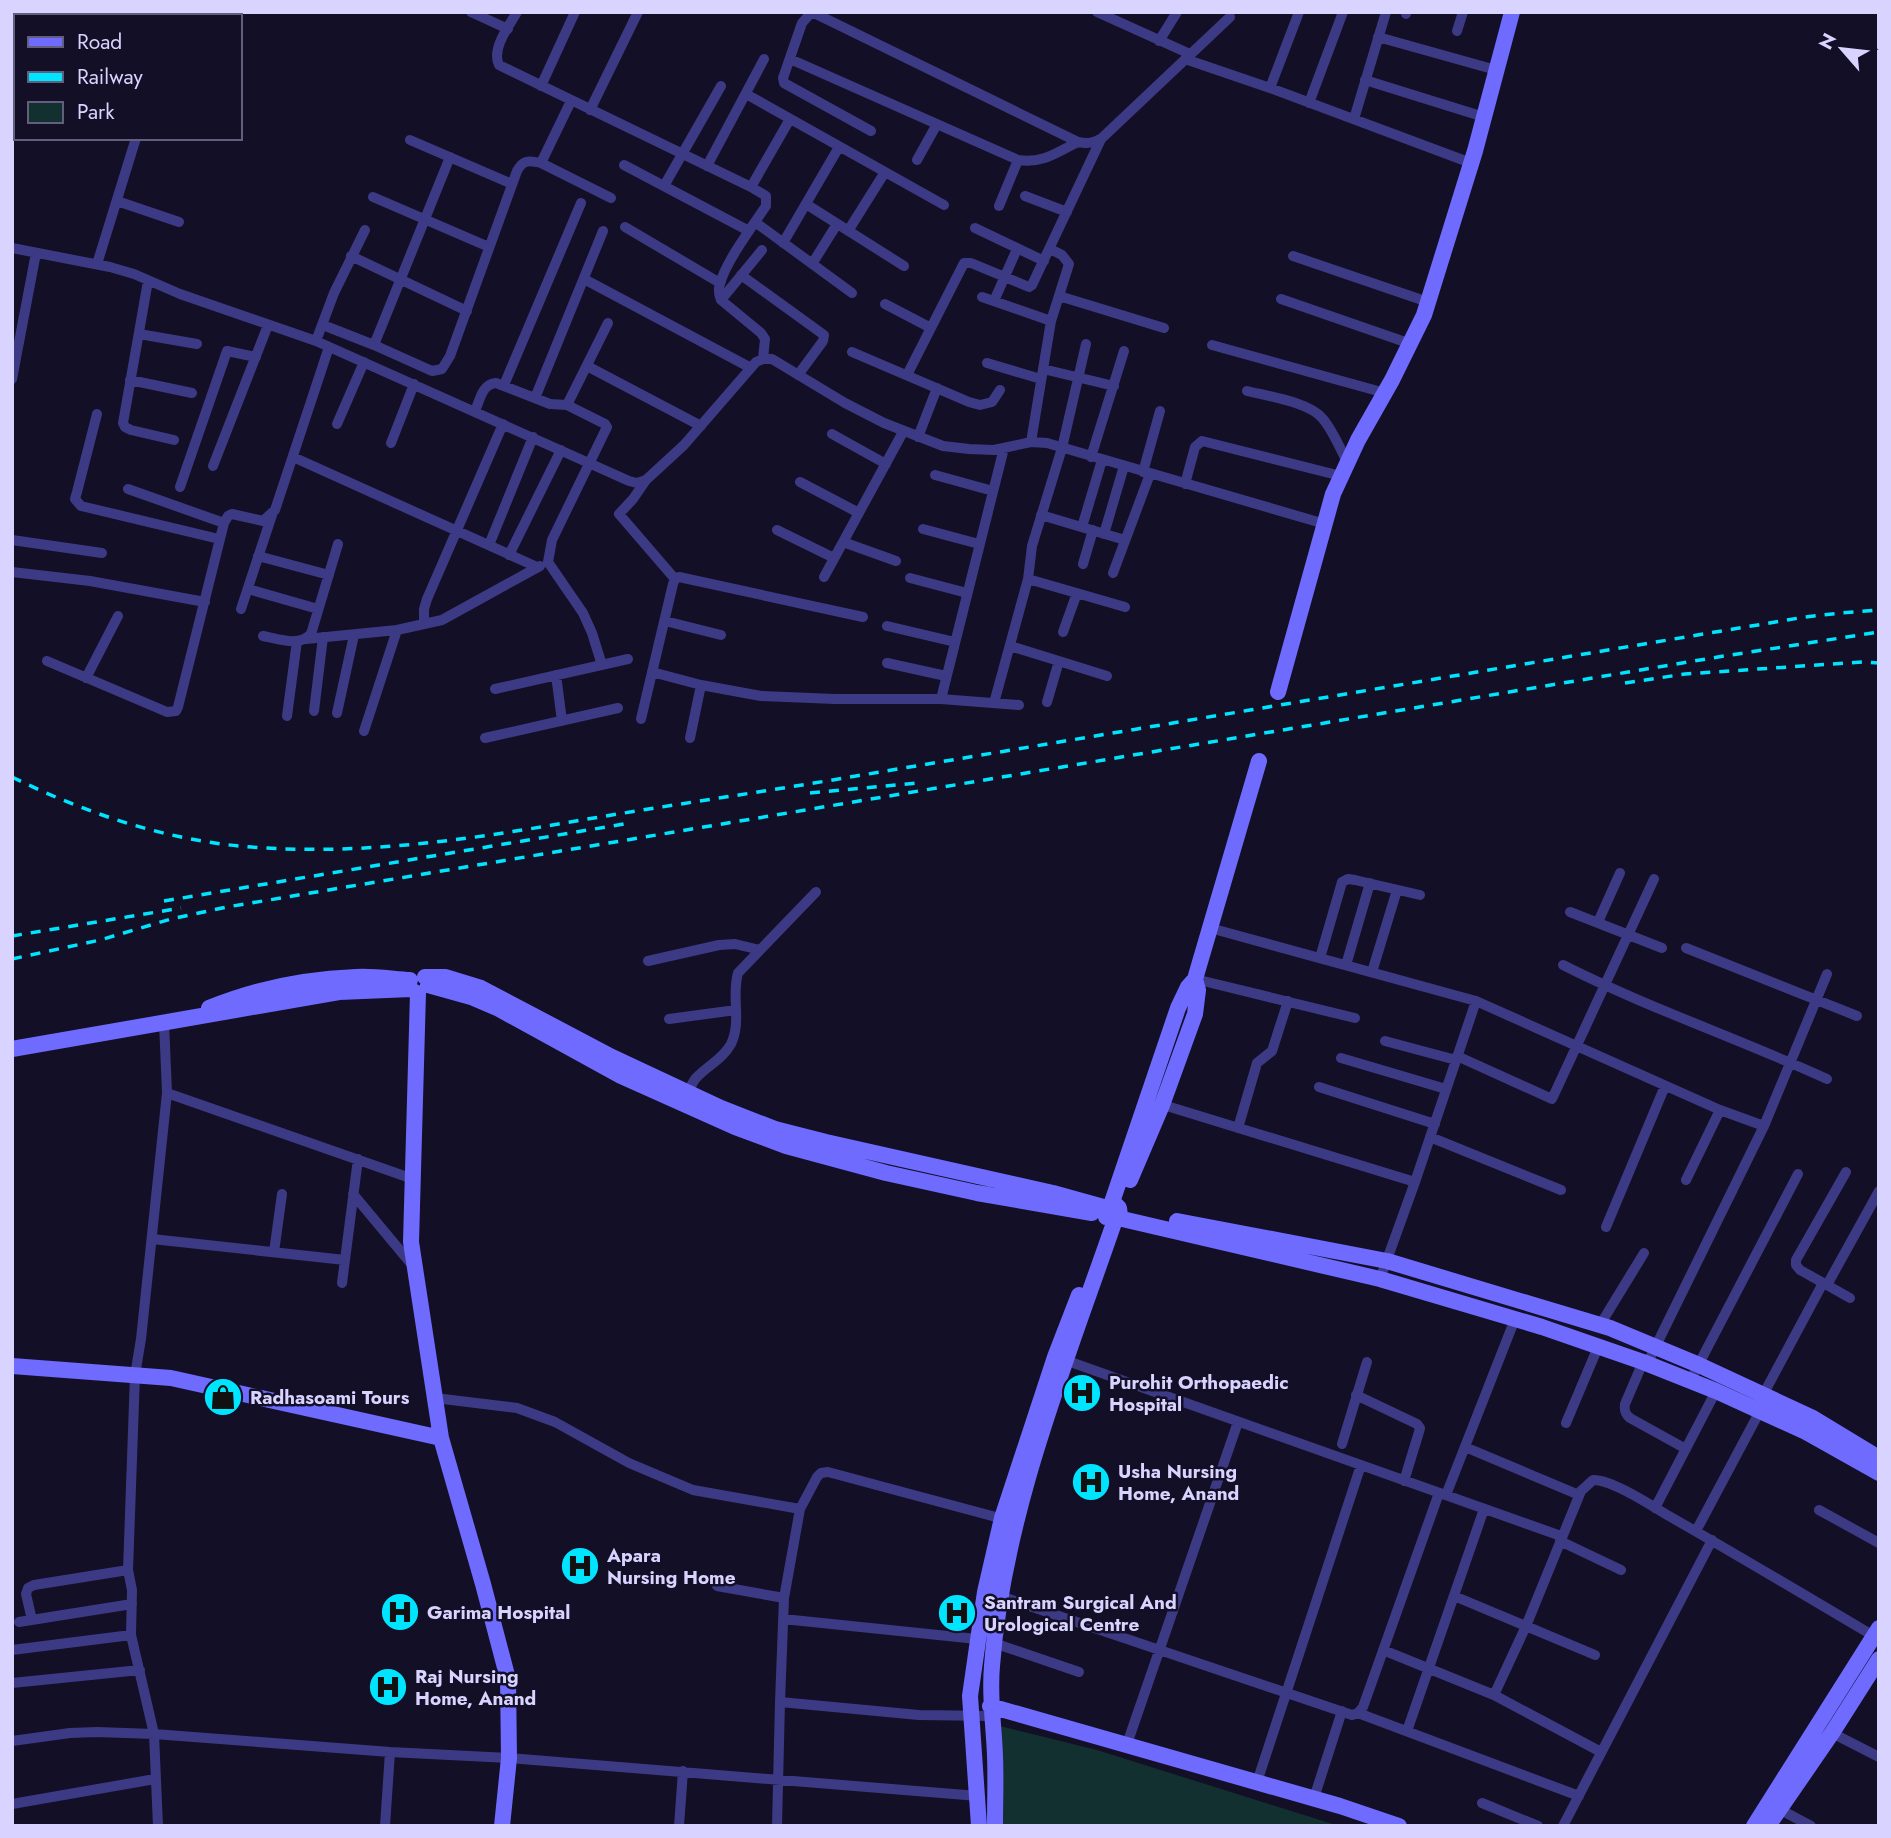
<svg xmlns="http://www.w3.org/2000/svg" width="1891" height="1838" font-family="Jost,sans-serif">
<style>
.green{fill:#12302f}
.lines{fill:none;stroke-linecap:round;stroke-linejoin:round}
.street{stroke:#3d3a85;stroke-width:10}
.secondary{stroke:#6f6bff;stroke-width:16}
.rail{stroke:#00e5ff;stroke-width:3.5;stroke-dasharray:10 9;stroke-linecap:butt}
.labels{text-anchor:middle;stroke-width:5;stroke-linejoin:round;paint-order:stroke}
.poi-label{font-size:19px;font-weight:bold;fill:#d9d4ff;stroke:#130f26;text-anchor:start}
</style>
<rect width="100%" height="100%" fill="#130f26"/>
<path class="green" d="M988,1723L1097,1750L1339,1826H987Z"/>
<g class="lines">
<path class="street" d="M471,12L508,29
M517,12C509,26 491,49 499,65L751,187L766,196V206C753,225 725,263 720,284C718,289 719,295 721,300L761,333L765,339L763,359
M1097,12L1190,54
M1406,14V12
M21,16L22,12
M1457,31L1463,12
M1378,37L1496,70
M1159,41L1177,12
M12,49L16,36
M790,59L1018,160C1043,164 1057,152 1078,142
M1185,59L1270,88L1471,163
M1365,80L1484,117
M541,86L575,12
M1270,88L1299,12
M746,94L944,205
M1309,103L1343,12
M590,110L638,12
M1354,119L1386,12
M871,131L784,83L783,78L802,23L810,14H816L1078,142C1088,144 1093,143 1102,138L1230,17
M410,140L512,184
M917,160L937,124
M541,163L571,101
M624,165L749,231
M707,166L764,59
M664,186L721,86
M751,187L790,119
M1025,196L1067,212
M373,197L489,247
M117,201L179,222
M806,204L904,266
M999,206L1018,160
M755,222L852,293
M625,227L720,283
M975,228L1044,261
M848,231L885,172
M783,243L839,147
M12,248L110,267L134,274L180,294L316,341L629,481L637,483L646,480L684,445L756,362L763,359H772L845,403L884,423L943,446L969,449L994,450L1031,442L1047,443L1325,524
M351,256L467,311
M1293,256L1428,302
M97,264L136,138
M812,264L837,224
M741,275L824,335L823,341L798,375
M584,279L751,368
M148,281L123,423L125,427L131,430L174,440
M1059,296L1164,328
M982,297L1051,321
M1281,299L1411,344
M721,300L762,250
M994,301L1017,249
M885,304L931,328
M328,327L374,345L432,371L442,369L450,356L517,171C523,160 528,160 541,163L611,198
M139,334L197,344
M316,341L334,293L365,230
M374,345L450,157
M1212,345L1385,393
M852,352L969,402L980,405L992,402L1000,390
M987,363L1041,379
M587,366L701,426
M1043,369L1114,386
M907,375L964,263H971L1029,287L1032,285L1101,139
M12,379L36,253
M130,380L192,393
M504,385L581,203
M1247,391C1267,396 1310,402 1323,419C1333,431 1340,448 1347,462
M535,398L603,231
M567,405L608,323
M475,411C480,400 482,384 496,383L550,404L567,405L605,424L607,427L552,540L548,562L583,613L592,633L602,665
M97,414L77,492L75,499L81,506L219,539
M337,424L364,362
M832,434L886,464
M918,437L937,388
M1031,442L1051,321L1069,264L1062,255L1050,249
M391,443L414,384
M293,457L537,567
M1091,457L1124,351
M213,466L268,325
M1143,472L1160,411
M935,475L993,491
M646,480L633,499L619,514L675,579
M800,482L859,513
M1185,484L1195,447L1202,441L1341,476
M180,487L227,351L256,357
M128,489L224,523
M1041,515L1125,540
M1082,527L1102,460
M923,529L979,544
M777,530L834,558
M1104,534L1124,466
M12,540L102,553
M843,542L896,561
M489,545L533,437
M509,555L561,450
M258,556L329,575
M1083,564L1093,530
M12,572L90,581L205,602
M1113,573L1150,474
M824,577L903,432
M910,578L967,593
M1028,579L1125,607
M248,589L318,609
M241,609L272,515
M665,621L721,635
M424,624V609L427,599L503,424
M887,626L955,642
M1063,632L1077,593
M263,636C279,639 299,647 311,634L338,544
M306,639L397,630L442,620L540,566
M1010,646L1107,676
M47,661L167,712L176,711L178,707L224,523L228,516L232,514L263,521L275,510L329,347
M887,663L946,676
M652,672L701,685L761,696L835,699H941L1019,705
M556,675L562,721
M86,678L118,616
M495,689L628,659
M941,699L1004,448
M1047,702L1059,661
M994,703L1028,579L1032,546L1062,448L1086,344
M314,711L323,637
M337,713L354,635
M287,716L297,641
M641,719L673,584L675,579L679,577L863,617
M364,731L397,630
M485,738L618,708
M690,738L701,685
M1570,912L1662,948
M1598,922L1620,873
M1210,928L1476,1001L1720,1110L1764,1126
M1686,948L1857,1016
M1320,958L1342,882L1348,879L1355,880L1420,895
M648,961L719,945L735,944L760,950
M1346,965L1370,883
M1563,965C1648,1008 1740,1039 1827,1079
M1372,972L1397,890
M1195,979L1355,1018
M669,1019L736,1010
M1385,1041L1456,1060
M1457,1056L1552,1099L1654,879
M1341,1058L1446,1089
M1319,1087L1435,1124
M167,1093L413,1179
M686,1098C689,1091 691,1084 696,1078C707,1066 723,1059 731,1044C742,1021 731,996 738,973L816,892
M1157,1103L1415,1182
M1238,1128L1257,1063L1272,1051L1288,1001
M1430,1137L1561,1190
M1846,1172L1796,1260V1265L1800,1270L1850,1298
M1686,1180L1720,1110
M353,1194L413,1266
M1606,1227L1665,1086
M152,1239L345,1260
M274,1252L282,1194
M1380,1279L1415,1182L1476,1001
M342,1283L358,1159
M1827,1285L1879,1191
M1600,1325L1644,1253
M1062,1359L1561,1536
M1643,1362L1625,1404C1624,1410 1625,1414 1630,1418L1686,1449
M1647,1364L1764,1126L1827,974
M1690,1381L1798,1174
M1356,1395L1417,1424L1420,1428L1419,1432L1404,1481
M1763,1395L1823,1283
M435,1398L517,1408L555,1422L629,1463L693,1490L800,1509
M1566,1423L1598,1347
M1342,1444L1367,1362
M1465,1447L1579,1495
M1446,1495L1515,1319
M1655,1508L1716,1391
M1819,1510L1879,1543
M1696,1531L1760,1411
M1560,1541L1621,1570
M717,1586L784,1598
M1000,1596L1352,1715L1358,1713L1363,1707L1439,1493
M1454,1596L1595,1655
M783,1619L977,1639
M32,1620L26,1594L28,1588L34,1585L128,1570
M19,1622L132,1604
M994,1643L1079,1672
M12,1650L131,1635
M1383,1650L1494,1695
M12,1683L140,1670
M780,1702L919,1715L992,1716
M1358,1713L1579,1796
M1407,1731L1484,1509
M1832,1733L1879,1757
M12,1741L70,1733L97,1732L154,1734L390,1752L509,1758L978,1796
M1127,1744L1238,1422
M1601,1752L1494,1695L1526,1626L1581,1491L1593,1480C1611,1479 1652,1506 1669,1516C1739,1556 1808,1597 1877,1638
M1257,1782L1361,1465
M1314,1798L1342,1711
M1482,1803L1538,1826
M12,1804L155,1779
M1779,1809L1811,1826
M158,1826L154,1734L131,1635L132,1590L128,1570L135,1375L141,1339L167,1093L164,1022
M385,1826L390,1752
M679,1826L683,1771
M777,1826L780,1702L784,1598L800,1509L817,1477L821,1473L828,1472L1007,1520
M1563,1826L1712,1540"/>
<path class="secondary" d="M1278,692L1333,494L1358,440L1392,380L1424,315L1475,151L1512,12
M425,977H445L481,988L612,1057L721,1108L775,1129L826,1142L1053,1193L1107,1208
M428,985L471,997L499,1009L621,1076L735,1127L786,1146L886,1173L977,1193L1092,1213
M418,993L411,1242L441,1438L483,1584L508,1679L509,1758L502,1826
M209,1008C255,989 306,979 356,977C374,976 393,979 410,980
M12,1049L339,992L411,989
M1130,1180L1162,1105L1195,1014L1198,990L1195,979
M1111,1205L1178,1008L1188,987L1195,979L1259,761
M1118,1218L1380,1279L1542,1327L1643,1362L1716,1391L1806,1432L1879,1473
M1177,1221L1387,1261L1610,1328L1699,1365L1813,1418L1879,1458
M12,1366L171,1378L441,1438
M990,1706L1340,1806L1399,1826
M979,1826L970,1696L985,1592L1002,1518L1055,1357L1079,1295
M995,1826C995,1803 996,1779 995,1756C994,1726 989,1697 992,1666C1003,1516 1066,1362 1115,1220L1120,1216L1119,1208L1116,1205L1108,1206L1105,1210L1106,1217
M1754,1826L1879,1628
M1768,1826L1832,1733L1879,1659"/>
<path class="rail" d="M1625,683L1685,674L1862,662L1879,663
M12,777C91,816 178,844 266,848C371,854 473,839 576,821C669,805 763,792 856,776C1173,723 1489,670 1805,617L1841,613L1879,610
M810,793L918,783
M164,901L630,823
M12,936L181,908
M12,959L100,940L171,919L227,907L1718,657L1879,632"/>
</g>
<defs>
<g id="hospital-disc" transform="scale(2.0125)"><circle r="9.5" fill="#00e5ff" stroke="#130f26"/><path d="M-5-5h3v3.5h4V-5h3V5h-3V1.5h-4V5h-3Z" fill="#111"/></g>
<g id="shop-disc" transform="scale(2.0125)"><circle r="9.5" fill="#00e5ff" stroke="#130f26"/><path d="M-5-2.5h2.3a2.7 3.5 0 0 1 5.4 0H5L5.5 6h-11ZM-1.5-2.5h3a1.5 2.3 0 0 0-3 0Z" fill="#111"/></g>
</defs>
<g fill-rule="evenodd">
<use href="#hospital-disc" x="1082" y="1393"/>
<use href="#shop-disc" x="223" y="1397"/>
<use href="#hospital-disc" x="1091" y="1482"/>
<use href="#hospital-disc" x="580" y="1566"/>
<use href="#hospital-disc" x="400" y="1612"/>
<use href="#hospital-disc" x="957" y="1613"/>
<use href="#hospital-disc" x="388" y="1687"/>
</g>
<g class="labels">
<g class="poi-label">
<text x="1109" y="1389">Purohit Orthopaedic<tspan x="1109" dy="22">Hospital</tspan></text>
<text x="250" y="1404">Radhasoami Tours</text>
<text x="1118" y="1478">Usha Nursing<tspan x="1118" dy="22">Home, Anand</tspan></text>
<text x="607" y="1562">Apara<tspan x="607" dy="22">Nursing Home</tspan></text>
<text x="984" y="1609">Santram Surgical And<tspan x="984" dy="22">Urological Centre</tspan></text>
<text x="427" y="1619">Garima Hospital</text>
<text x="415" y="1683">Raj Nursing<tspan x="415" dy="22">Home, Anand</tspan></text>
</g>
</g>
<rect width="1891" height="1838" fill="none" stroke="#d9d4ff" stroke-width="28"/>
<rect x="14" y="14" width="228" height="126" fill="#130f26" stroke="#625e7d" stroke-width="2"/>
<rect x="28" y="37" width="35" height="10" fill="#6f6bff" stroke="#625e7d" stroke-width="2"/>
<text x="77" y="49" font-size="21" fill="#d9d4ff">Road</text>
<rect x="28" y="72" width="35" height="10" fill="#00e5ff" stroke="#625e7d" stroke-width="2"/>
<text x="77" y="84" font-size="21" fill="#d9d4ff">Railway</text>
<rect x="28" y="102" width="35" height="21" fill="#12302f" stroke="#625e7d" stroke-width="2"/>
<text x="77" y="119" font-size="21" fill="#d9d4ff">Park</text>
<g transform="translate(1842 49) rotate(298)" stroke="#130f26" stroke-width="5" paint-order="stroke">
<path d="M0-5L12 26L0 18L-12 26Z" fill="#d9d4ff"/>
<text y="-10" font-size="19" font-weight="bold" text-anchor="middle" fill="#d9d4ff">N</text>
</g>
</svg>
